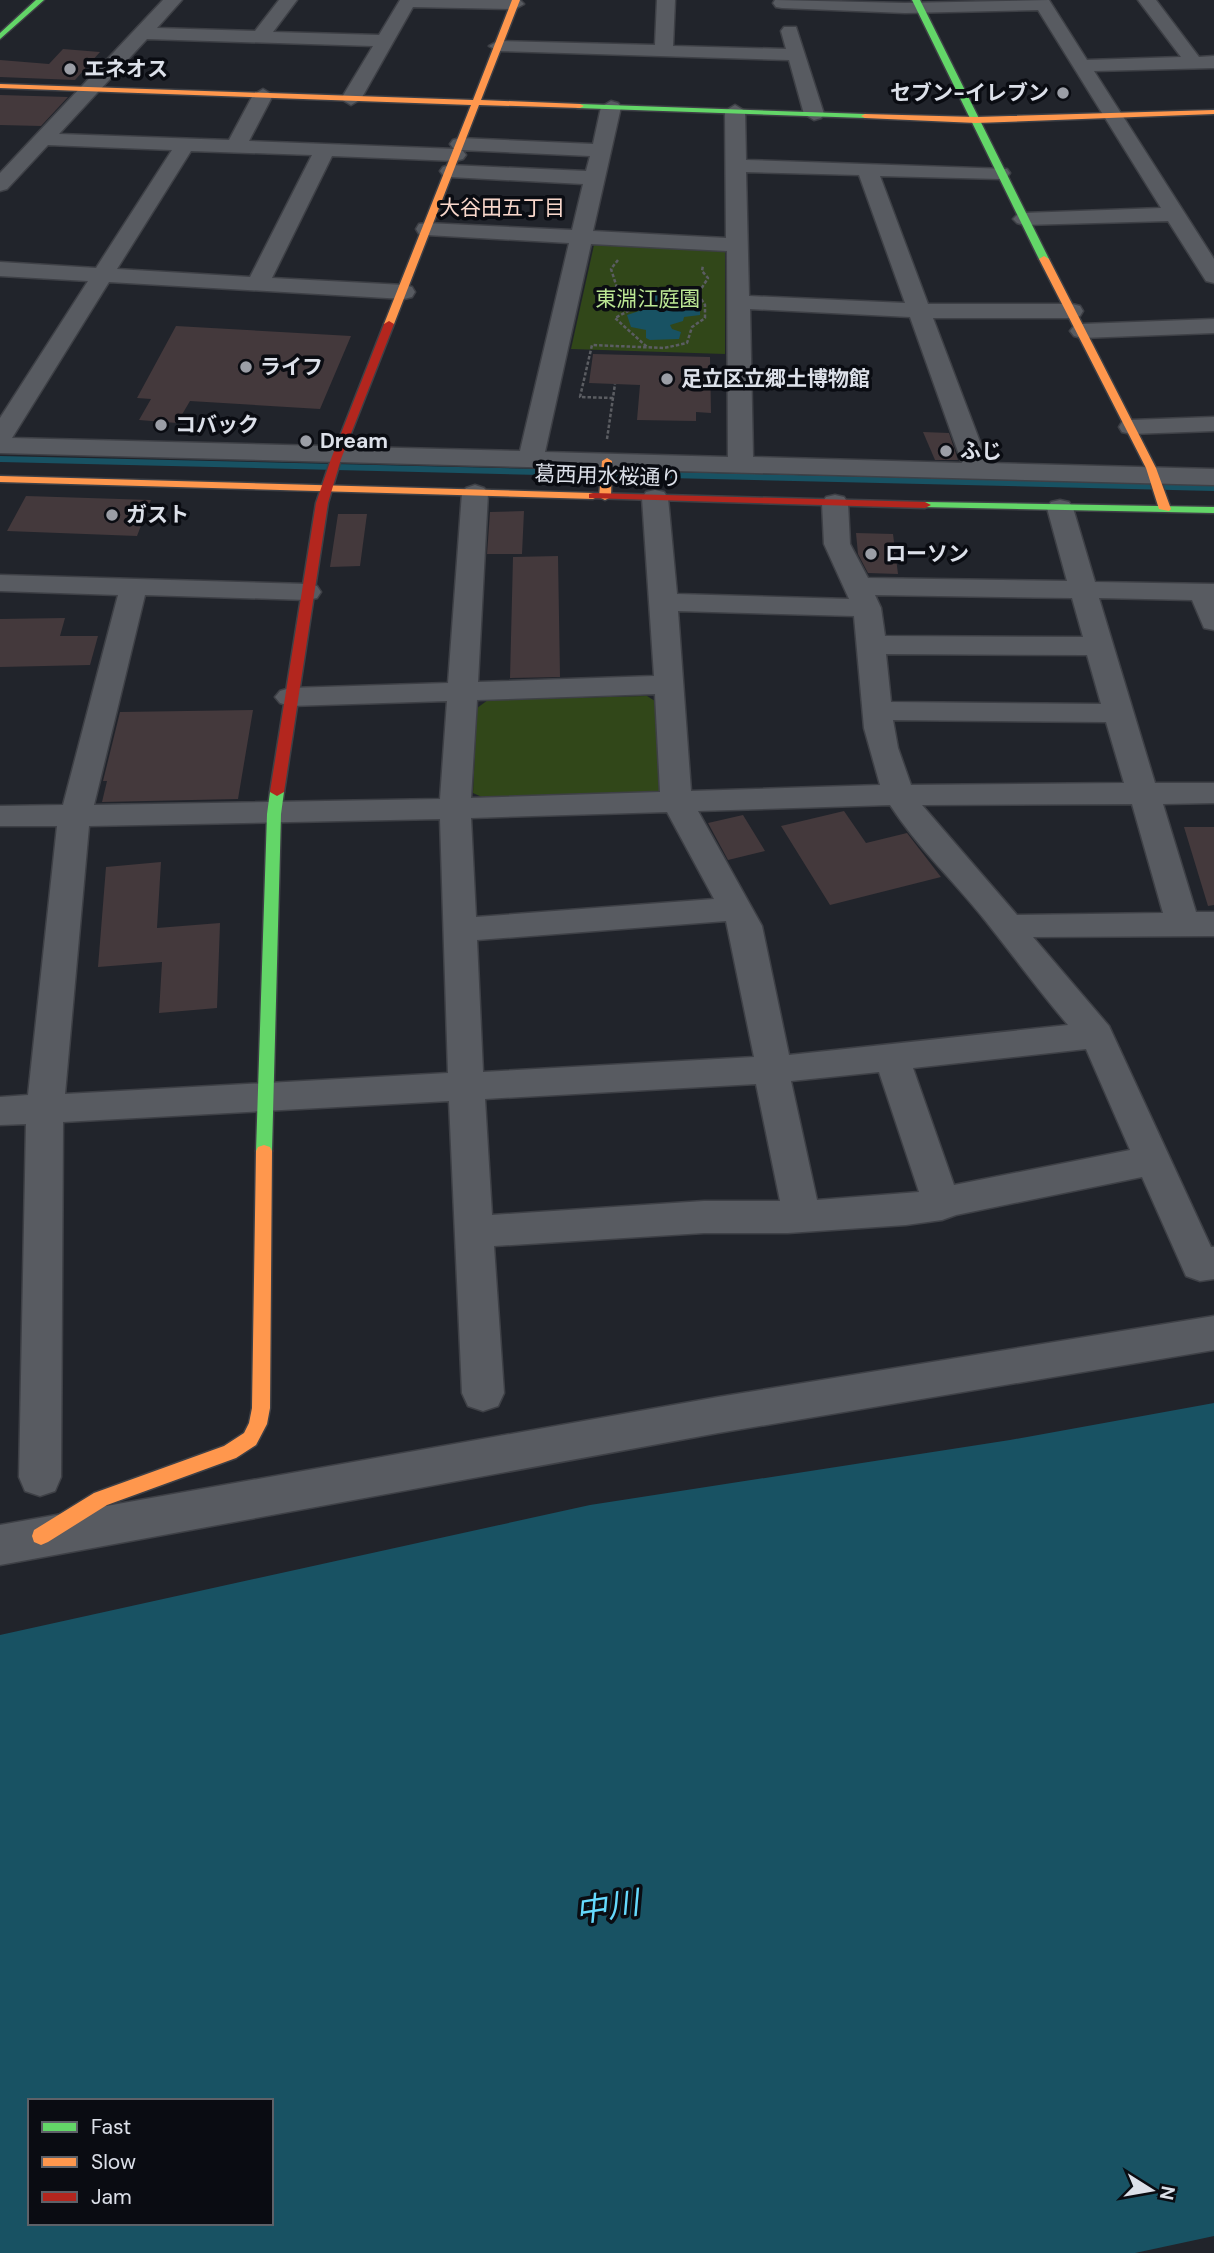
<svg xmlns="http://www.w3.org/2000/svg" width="1214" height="2253" font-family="'DM Sans','Noto Sans JP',sans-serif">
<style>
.green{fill:#314719}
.water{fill:#185263;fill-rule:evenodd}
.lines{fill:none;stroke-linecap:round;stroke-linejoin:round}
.stream{stroke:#185263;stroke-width:6}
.building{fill:#44393c}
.street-casing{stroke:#3e4046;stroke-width:3}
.fast-casing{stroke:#3e4046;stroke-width:3}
.slow-casing{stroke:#3e4046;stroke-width:3}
.jam-casing{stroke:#3e4046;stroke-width:3}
.path{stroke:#5b5d62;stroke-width:2.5;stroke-dasharray:3.5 2;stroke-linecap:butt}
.street{fill:#585b61;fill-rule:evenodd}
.fast{fill:#63d668;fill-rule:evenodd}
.slow{fill:#ff974d;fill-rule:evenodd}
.jam{fill:#b3261e;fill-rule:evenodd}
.poi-dot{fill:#9b9ea6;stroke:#0a0c12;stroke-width:2.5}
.labels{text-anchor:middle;stroke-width:7;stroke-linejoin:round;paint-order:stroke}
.far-poi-label{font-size:21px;font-weight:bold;fill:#dce0e9;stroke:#0a0c12;text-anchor:start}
.far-neighbourhood-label{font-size:21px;fill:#f8d7cb;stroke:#0a0c12}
.far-park-label{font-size:21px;fill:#bbe694;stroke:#0a0c12}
.far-street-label{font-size:21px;fill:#dce0e9;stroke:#0a0c12}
.near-water-label{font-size:32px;font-style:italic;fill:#65d9fd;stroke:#0a0c12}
</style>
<rect width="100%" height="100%" fill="#21242b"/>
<path class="green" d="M594,245L725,250V354L571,349Z
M647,696L655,701L660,792L482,797L473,793L477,708L488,700Z"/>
<path class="water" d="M643,288L661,296H673L679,307H700V315L684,317L683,321L670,325L672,329L681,332L679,339L650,340L646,338V330L631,327L627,315L639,311L637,306L632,305L631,298Z
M1214,1403V2236L1135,2253H0V1635L590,1505L1010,1440ZM30,2101H271V2223H30Z"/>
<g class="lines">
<path class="stream" d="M0,459L1214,488"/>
</g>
<path class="building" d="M63,49L100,52L75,80L0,77V60L49,64Z
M0,95L68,97L41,126L0,125Z
M176,326L351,336L320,409L190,401L177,423L139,420L151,399L137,398Z
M593,354L710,357L711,413L696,412V421L637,420L640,385L589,383Z
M923,432L949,433L958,460H935Z
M26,496L89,498L151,500L137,536L7,531Z
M524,511L522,554H487L490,512Z
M338,514H367L360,566L330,567Z
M856,533L893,534L898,574L868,573L858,554Z
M558,556L560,677L510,678L513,557Z
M65,618L60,636H98L90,665L0,667V619Z
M253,710L238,799L102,802L107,781H103L120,712Z
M844,811L866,843L907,833L941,877L830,905L781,826Z
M743,815L765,851L728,860L708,823Z
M1184,827H1214V905L1208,906Z
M161,862L157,928L220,923L217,1008L159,1013L162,962L98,967L106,867Z"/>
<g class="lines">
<g class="street-casing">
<path id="street" d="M163,0H182L157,28L255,31L279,0H297L273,32L379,35L400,0H520L524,4L515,9L413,7L361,99L351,105L341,99L373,46L147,39L59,134L229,140L253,95L263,89L273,95L249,141L456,149L463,151L466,155L463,159L456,161L332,156L272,278L404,285L412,287L415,292L412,297L404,299L109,282L12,438L520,451L569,243L427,235L419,234L416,229L419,224L427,223L572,230L583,184L450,177L443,175L440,171L443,167L450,165L586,171L590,156L460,150L453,148L450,144L453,140L460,138L593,144L601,107L611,101L618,103L621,107L593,231L726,238L725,111L735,105L745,111L746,160L1007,169L1010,173L1007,177L1000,179L880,176L928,304H1072L1080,306L1083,311L1080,316L1072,318H933L988,463L1214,469V485L0,453V418L88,281L0,276V262L96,268L172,150L48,145L7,189L0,191V173ZM191,151L312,155L250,277L117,269ZM746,172L859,175L905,303L749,296ZM591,244L727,251L728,457L545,452ZM750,309L910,317L962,463L753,457Z
M657,0H675L673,46L786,49L781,31L784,27H796L824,114L821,118L814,120L804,114L789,60L498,51L489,46L498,41L655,45Z
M775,0L905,3L1049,0L1087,60L1181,57L1138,0H1156L1199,57L1214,56V68L1094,71L1214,259V283L1206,281L1168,221L1024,225L1017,223L1013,219L1017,215L1024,213L1161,208L1038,10L905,13L782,8L776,7L773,3Z
M1214,319V333L1082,338L1074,336L1070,331L1074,326L1082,324Z
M1214,417V431L1131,434L1122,432L1119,427L1122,422L1131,420Z
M475,485L484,488L488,493L478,682L654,676L642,498L646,492L655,490L664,492L668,498L677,594L849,599L824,544L822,503L826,497L835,495L844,497L848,503L850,544L868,578L1067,581L1047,508L1051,502L1060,500L1069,502L1073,508L1095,582L1214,584V630L1204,628L1192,600L1099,598L1155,783H1214V803L1163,804L1196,912H1214V936L1033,937L1109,1026L1211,1247H1214V1279L1200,1281L1186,1276L1142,1177L956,1215L942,1220L906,1225L788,1233H704L494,1246L504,1393L498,1406L483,1411L468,1406L462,1393L449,1101L63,1122L61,1477L55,1491L40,1496L25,1491L19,1477L26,1124L0,1125V1097L28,1095L57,826H0V806L63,805L118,595L0,591V575L307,584L317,586L321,592L317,598L307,600L145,595L94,805L440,799L447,701L290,706L280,703L275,697L280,691L290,688L448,683L462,493L466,488ZM875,595L1072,598L1083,637L885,636L881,608ZM678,611L854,616L864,728L880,785L691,791ZM886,654L1087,655L1101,704L891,702ZM655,694L660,792L471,798L477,700ZM893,720L1106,722L1124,783L911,785L898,748ZM1132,804L1163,913L1017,915L922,805ZM890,805C917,847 953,880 984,919C1012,954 1038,990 1068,1025L789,1055L762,926L698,811ZM667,812L714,899L476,917L471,818ZM440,819L448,1073L65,1094L89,826ZM726,921L754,1057L483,1072L477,940ZM1086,1049L1130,1150L954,1185L913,1068ZM879,1072L919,1192L817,1200L791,1081ZM756,1084L780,1201H704L492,1215L485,1099Z
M1214,1316V1350L718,1433L0,1565V1525L718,1397Z"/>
</g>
<g class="fast-casing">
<path id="fast" d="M36,0H44L0,39V33Z
M912,0H920L1049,259L1047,261L1039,259Z
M580,104L865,114L869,116L865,118L577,108L576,106Z
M925,502L1214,507V513L921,507V503Z
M277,788L284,792L281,814L272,1151L270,1155H258L256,1151L267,814L270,792Z"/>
</g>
<g class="slow-casing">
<path id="slow" d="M512,0H520L481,100L580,104L584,106L580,108L479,105L394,324L389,327L384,324L471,105L0,88V84L473,100Z
M1214,110V114L976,123L865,118L861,116L865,114L976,117Z
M1044,256L1049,259L1156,468L1171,509L1169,511L1159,509L1146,468L1039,259Z
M607,458L612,461L611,497L605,500L599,497L602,461Z
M0,476L593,493L599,496L593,499L0,482Z
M264,1145L270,1147L272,1151L270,1408L267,1424L256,1445L236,1458L107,1505L48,1542L41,1545L34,1542L32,1536L34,1530L94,1493L224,1446L244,1433L249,1423L252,1408L256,1151L258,1147Z"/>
</g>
<g class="jam-casing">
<path id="jam" d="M389,321L394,324L341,459L328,503L284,792L277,796L270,792L316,503L331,459L384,324Z
M593,493L925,502L931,505L925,508L589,498V494Z"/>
</g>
<path class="path" d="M618,260L611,269L618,291L632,309L615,318L647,347
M613,398L580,397L592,345L664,348L687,343L692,327L705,318V305L698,294L708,278L702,271L703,265
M607,439L615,384"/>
<use href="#street" class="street"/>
<use href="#fast" class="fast"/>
<use href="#slow" class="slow"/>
<use href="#jam" class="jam"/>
</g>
<g class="poi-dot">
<circle cx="70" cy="69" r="7"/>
<circle cx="1063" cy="93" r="7"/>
<circle cx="246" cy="367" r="7"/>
<circle cx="667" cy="379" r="7"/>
<circle cx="161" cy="425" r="7"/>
<circle cx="306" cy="441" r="7"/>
<circle cx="946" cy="451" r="7"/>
<circle cx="112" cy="515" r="7"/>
<circle cx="871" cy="554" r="7"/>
</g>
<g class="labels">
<g class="far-poi-label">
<text x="84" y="76">エネオス</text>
<text x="1049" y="100" text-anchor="end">セブン-イレブン</text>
<text x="260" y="374">ライフ</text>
<text x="681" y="386">足立区立郷土博物館</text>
<text x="175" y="432">コバック</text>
<text x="320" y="448">Dream</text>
<text x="960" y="458">ふじ</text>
<text x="126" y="522">ガスト</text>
<text x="885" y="561">ローソン</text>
</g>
<g class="far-neighbourhood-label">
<text x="502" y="215">大谷田五丁目</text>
</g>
<g class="far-park-label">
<text x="648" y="306">東淵江庭園</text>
</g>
<g class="far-street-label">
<text transform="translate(608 476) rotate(2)" y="7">葛西用水桜通り</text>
</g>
<g class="near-water-label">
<text transform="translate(607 1907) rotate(-9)" y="11">中川</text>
</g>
</g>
<rect x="28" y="2099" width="245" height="126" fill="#0a0c12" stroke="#5e6168" stroke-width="2"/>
<rect x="42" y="2122" width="35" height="10" fill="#63d668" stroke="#5e6168" stroke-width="2"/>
<text x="91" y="2134" font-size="21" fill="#dce0e9">Fast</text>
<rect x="42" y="2157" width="35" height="10" fill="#ff974d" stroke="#5e6168" stroke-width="2"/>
<text x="91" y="2169" font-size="21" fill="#dce0e9">Slow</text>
<rect x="42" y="2192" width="35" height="10" fill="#b3261e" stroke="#5e6168" stroke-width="2"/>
<text x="91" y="2204" font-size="21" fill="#dce0e9">Jam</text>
<g transform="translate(1151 2190) rotate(101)" stroke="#0a0c12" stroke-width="5" paint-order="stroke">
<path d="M0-5L12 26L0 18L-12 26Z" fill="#dce0e9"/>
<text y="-10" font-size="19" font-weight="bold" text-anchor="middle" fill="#dce0e9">N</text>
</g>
</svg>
